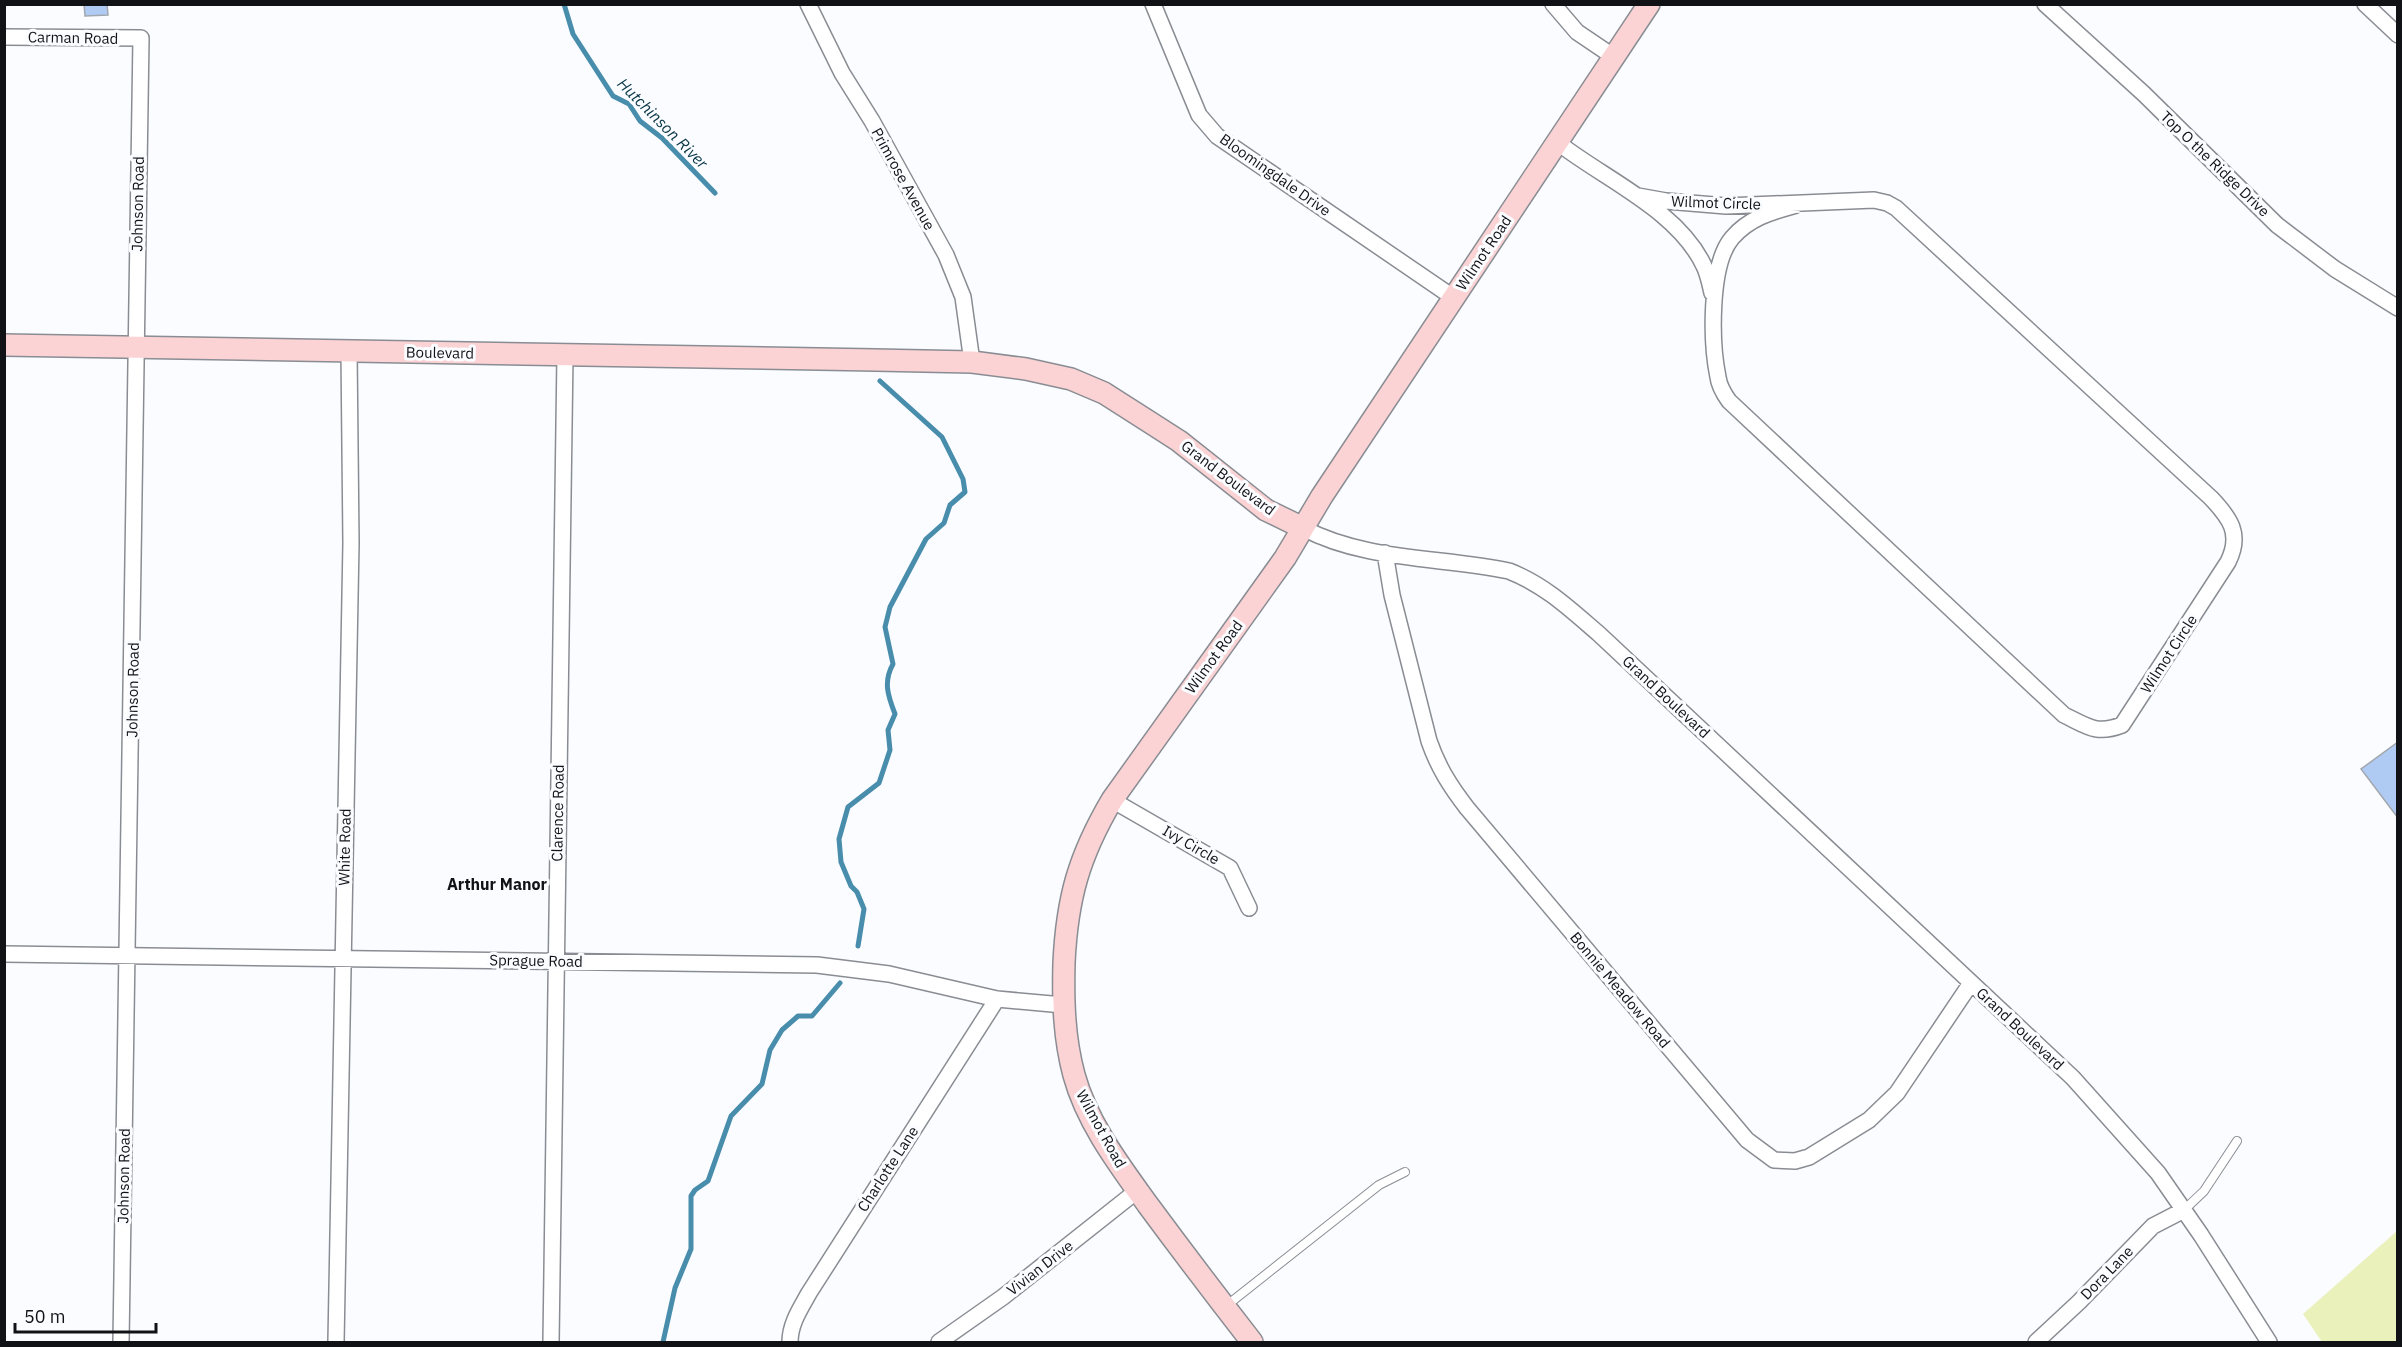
<svg xmlns="http://www.w3.org/2000/svg" width="2402" height="1347" font-family="'IBM Plex Sans',sans-serif">
<style>
.pitch{fill:#eaf1bb}
.lines{fill:none;stroke-linecap:round;stroke-linejoin:round}
.stream{stroke:#488dac;stroke-width:5}
.building{fill:#afcbf4;stroke:#a2a7ad;stroke-width:1.5}
.lane-casing{stroke:#898d93;stroke-width:10}
.street-casing{stroke:#898d93;stroke-width:18}
.secondary-casing{stroke:#898d93;stroke-width:24}
.lane{stroke:#fff;stroke-width:8}
.street{stroke:#fff;stroke-width:15}
.secondary{stroke:#fbd3d4;stroke-width:21}
.labels{text-anchor:middle;stroke-width:6;stroke-linejoin:round;paint-order:stroke}
.street-label{font-size:15px;fill:#111215;stroke:#fafcff}
.water-label{font-size:16px;font-style:italic;fill:#073546;stroke:#fafcff}
.neighbourhood-label{font-size:16px;font-weight:bold;fill:#111215;stroke:#fafcff}
</style>
<rect width="100%" height="100%" fill="#fafcff"/>
<path class="pitch" d="M2397,1231V1342H2322L2303,1314Z"/>
<g class="lines">
<path class="stream" d="M564,4L573,34L613,96L629,104L640,121L662,138L715,193
M858,946L864,909L857,892L851,886L841,862L839,839L848,807L879,783L890,750L888,730L895,714C888,696 883,682 893,664L885,627L890,607L926,539L944,523L950,505L965,492L963,479L942,437L880,381
M663,1342L675,1288L691,1249V1196L695,1190L708,1181L731,1116L762,1084L770,1050L782,1030L798,1016H812L840,983"/>
</g>
<path class="building" d="M84,4H107L108,15L85,16Z
M2398,742V818L2361,769Z"/>
<g class="lines">
<g class="lane-casing">
<path id="lane" d="M2184,1210L2204,1191L2237,1141
M1226,1306L1379,1185L1405,1172"/>
</g>
<g class="street-casing">
<path id="street" d="M808,4L842,73L872,121L946,255L963,297L972,362
M1153,4L1199,115L1217,136L1454,298
M1553,4L1577,32L1614,57
M2045,4L2144,94L2277,225L2335,269L2398,308
M2365,4L2398,35
M4,37L141,38L121,1342
M1557,142C1604,179 1678,210 1704,266C1708,274 1710,284 1712,293
M1638,196L1666,201L1726,206L1874,200L1887,203L1896,208L2211,498C2230,518 2242,534 2228,562L2122,725C2096,735 2087,726 2064,715L1729,401C1724,394 1719,386 1718,377C1711,343 1709,265 1732,238C1749,218 1771,212 1796,205
M1303,528C1365,561 1442,557 1509,571C1545,585 1571,610 1599,634L2073,1078L2158,1173L2201,1235L2269,1342
M1385,553L1392,595L1429,741C1438,767 1450,786 1467,808L1747,1140L1774,1160L1795,1161L1809,1157L1869,1120L1897,1093L1971,983
M1112,800L1230,868L1249,908
M4,954L817,965L889,974L997,999L1063,1005
M336,1342L351,543L349,351
M551,1342L565,355
M790,1342C790,1324 800,1309 809,1293L997,999
M939,1342L1003,1297L1138,1190
M2036,1342L2079,1302L2153,1226L2184,1210"/>
</g>
<g class="secondary-casing">
<path id="secondary" d="M4,345L875,360L972,362L1026,369L1071,379L1104,393L1151,423L1179,441L1266,510L1303,528
M1252,1342C1217,1297 1182,1251 1148,1205C1120,1166 1087,1123 1074,1075C1064,1038 1063,1001 1064,963C1067,898 1079,856 1112,800L1285,558L1322,496L1649,4"/>
</g>
<use href="#lane" class="lane"/>
<use href="#street" class="street"/>
<use href="#secondary" class="secondary"/>
</g>
<g class="labels">
<g class="street-label">
<text transform="translate(73 38) rotate(1)" y="5">Carman Road</text>
<text transform="translate(2215 164) rotate(44)" y="5">Top O the Ridge Drive</text>
<text transform="translate(1275 175) rotate(35)" y="5">Bloomingdale Drive</text>
<text transform="translate(903 179) rotate(61)" y="5">Primrose Avenue</text>
<text transform="translate(1716 203) rotate(2)" y="5">Wilmot Circle</text>
<text transform="translate(138 204) rotate(-89)" y="5">Johnson Road</text>
<text transform="translate(1484 253) rotate(-56)" y="5">Wilmot Road</text>
<text transform="translate(440 353) rotate(1)" y="5">Boulevard</text>
<text transform="translate(1228 478) rotate(37)" y="5">Grand Boulevard</text>
<text transform="translate(2169 654) rotate(-57)" y="5">Wilmot Circle</text>
<text transform="translate(1214 657) rotate(-54)" y="5">Wilmot Road</text>
<text transform="translate(133 690) rotate(-89)" y="5">Johnson Road</text>
<text transform="translate(1666 697) rotate(43)" y="5">Grand Boulevard</text>
<text transform="translate(558 813) rotate(-89)" y="5">Clarence Road</text>
<text transform="translate(1191 845) rotate(30)" y="5">Ivy Circle</text>
<text transform="translate(345 847) rotate(-89)" y="5">White Road</text>
<text transform="translate(536 961) rotate(1)" y="5">Sprague Road</text>
<text transform="translate(1620 990) rotate(50)" y="5">Bonnie Meadow Road</text>
<text transform="translate(2020 1029) rotate(43)" y="5">Grand Boulevard</text>
<text transform="translate(1101 1129) rotate(61)" y="5">Wilmot Road</text>
<text transform="translate(888 1169) rotate(-57)" y="5">Charlotte Lane</text>
<text transform="translate(124 1176) rotate(-89)" y="5">Johnson Road</text>
<text transform="translate(1040 1268) rotate(-38)" y="5">Vivian Drive</text>
<text transform="translate(2107 1273) rotate(-46)" y="5">Dora Lane</text>
</g>
<g class="water-label">
<text transform="translate(663 123) rotate(45)" y="6">Hutchinson River</text>
</g>
<g class="neighbourhood-label">
<text x="497" y="890">Arthur Manor</text>
</g>
</g>
<rect width="2402" height="1347" fill="none" stroke="#111215" stroke-width="12"/>
<path d="M15 1323v9h141v-9" fill="none" stroke="#111215" stroke-width="3"/>
<text x="24" y="1323" font-size="18" fill="#111215" stroke="#fafcff" stroke-width="4.5" paint-order="stroke">50 m</text>
</svg>
